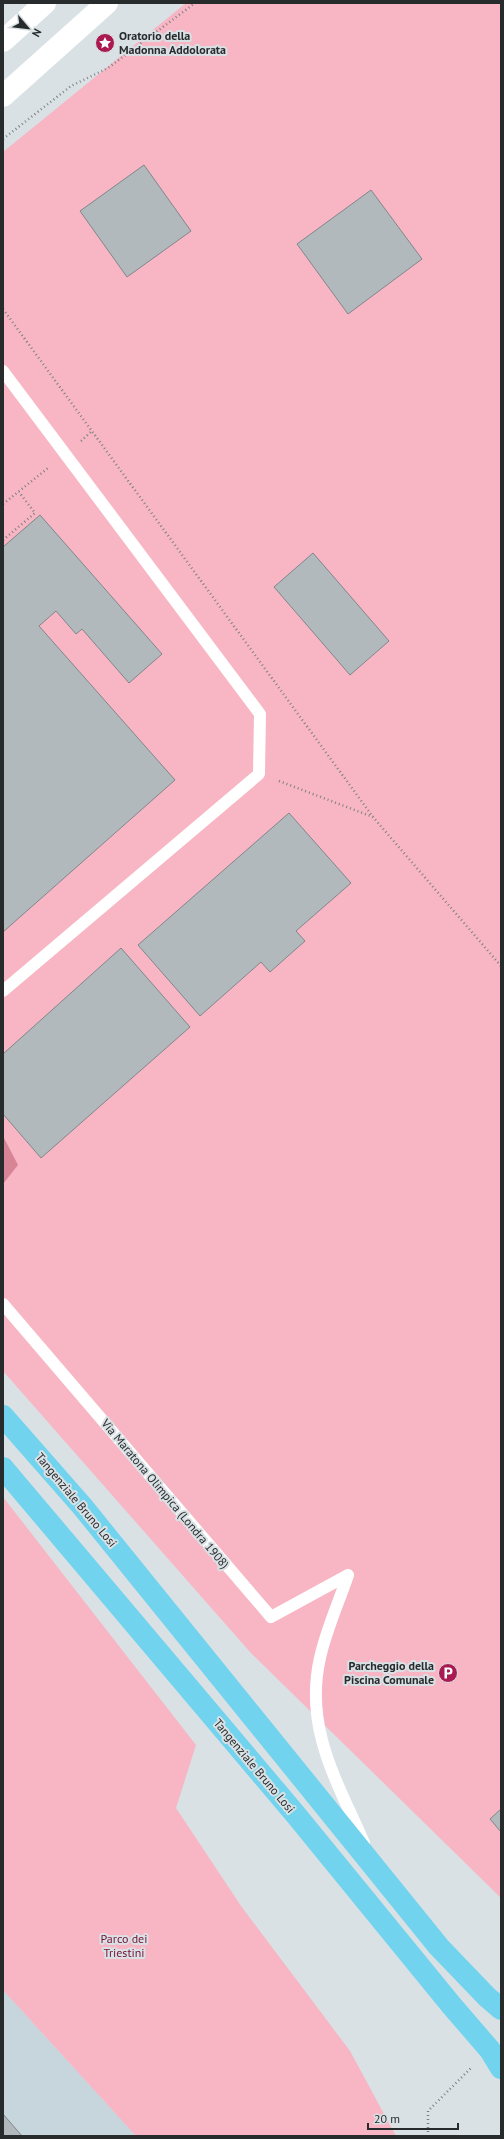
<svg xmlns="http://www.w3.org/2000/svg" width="504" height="2139" font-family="'PT Sans',sans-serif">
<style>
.built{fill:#c6d6dc}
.green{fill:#f8b5c3}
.forest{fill:#d78497}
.building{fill:#b1b9bc;stroke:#7f878a}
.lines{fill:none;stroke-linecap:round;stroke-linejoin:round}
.path{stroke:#7c8184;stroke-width:2.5;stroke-dasharray:1 3;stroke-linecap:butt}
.service{stroke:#fff;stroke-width:12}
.minor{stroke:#fff;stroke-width:22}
.tertiary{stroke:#fff;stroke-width:22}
.primary{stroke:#71d3ed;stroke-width:22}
.labels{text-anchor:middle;stroke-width:4;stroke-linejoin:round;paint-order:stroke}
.poi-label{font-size:12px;font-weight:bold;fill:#282b2c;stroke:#d9e1e5;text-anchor:start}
.street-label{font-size:12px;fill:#282b2c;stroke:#d9e1e5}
.park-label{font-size:12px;fill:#751136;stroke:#d9e1e5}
</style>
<rect width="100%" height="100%" fill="#d9e1e5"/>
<path class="built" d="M3,1990L136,2136H3Z"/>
<path class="green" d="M186,3H501V1898L250,1652L3,1371V152Z
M3,1497L196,1745L176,1808L241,1906L350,2051L396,2136H136L3,1990Z"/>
<path class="forest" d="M3,1136L18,1165L3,1184Z"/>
<path class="building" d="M144,165L191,231L127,277L80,211Z
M371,190L422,259L348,314L297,244Z
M40,515L162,654L129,683L82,629L76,634L56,611L39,626L175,780L3,932V547Z
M313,553L389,641L350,675L274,587Z
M289,813L351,883L296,931L305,941L270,972L261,962L200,1016L138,945Z
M121,948L190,1027L41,1158L3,1114V1054Z
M501,1809V1832L490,1819Z
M3,2114L22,2136H3Z"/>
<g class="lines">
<path class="path" d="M3,139L71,86L108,68L195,3
M3,309L373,817
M81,441L92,431
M3,504L48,468
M3,540L35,513L19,492
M279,781L373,817L501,966
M428,2136V2111L471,2068"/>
<path class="service" d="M3,371L260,714L259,774L3,991
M3,1304L271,1617L348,1575
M348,1575C339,1602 326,1630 320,1658C304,1728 337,1781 364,1843"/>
<path class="minor" d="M3,41L45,3"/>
<path class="tertiary" d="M3,96L107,3"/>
<path class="primary" d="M3,1416L82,1506L439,1947L487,1997L501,2009
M3,1468L296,1815L452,2006L490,2050L501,2068"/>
</g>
<defs>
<g id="sight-disc" transform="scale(1)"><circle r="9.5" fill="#aa1951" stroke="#d9e1e5"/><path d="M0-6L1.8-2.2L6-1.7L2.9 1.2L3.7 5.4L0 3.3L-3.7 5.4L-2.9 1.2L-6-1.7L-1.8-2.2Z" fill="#fff"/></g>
<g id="parking-disc" transform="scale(1)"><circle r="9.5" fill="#aa1951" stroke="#d9e1e5"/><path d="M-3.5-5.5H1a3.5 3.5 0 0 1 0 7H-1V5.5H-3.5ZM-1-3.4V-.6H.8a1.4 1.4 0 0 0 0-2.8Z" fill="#fff"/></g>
</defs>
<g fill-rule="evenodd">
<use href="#sight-disc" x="105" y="43"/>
<use href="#parking-disc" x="448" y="1673"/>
</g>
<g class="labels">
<g class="poi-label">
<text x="119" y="40">Oratorio della<tspan x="119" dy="14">Madonna Addolorata</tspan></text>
<text x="434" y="1670" text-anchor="end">Parcheggio della<tspan x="434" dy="14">Piscina Comunale</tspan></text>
</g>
<g class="street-label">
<text transform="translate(165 1494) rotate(50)" y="4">Via Maratona Olimpica (Londra 1908)</text>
<text transform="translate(76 1500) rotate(50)" y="4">Tangenziale Bruno Losi</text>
<text transform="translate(254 1766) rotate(50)" y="4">Tangenziale Bruno Losi</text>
</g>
<g class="park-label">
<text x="124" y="1943">Parco dei<tspan x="124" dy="14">Triestini</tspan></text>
</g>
</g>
<rect width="504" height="2139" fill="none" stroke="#282b2c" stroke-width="8"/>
<g transform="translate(28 28) rotate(118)" stroke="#d9e1e5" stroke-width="3" paint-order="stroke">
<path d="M0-3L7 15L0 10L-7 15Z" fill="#282b2c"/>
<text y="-6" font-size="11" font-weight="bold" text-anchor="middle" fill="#282b2c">N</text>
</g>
<path d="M368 2123v6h90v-6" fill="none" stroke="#282b2c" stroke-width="2"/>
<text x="374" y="2123" font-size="12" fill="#282b2c" stroke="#d9e1e5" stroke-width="3" paint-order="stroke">20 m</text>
</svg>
